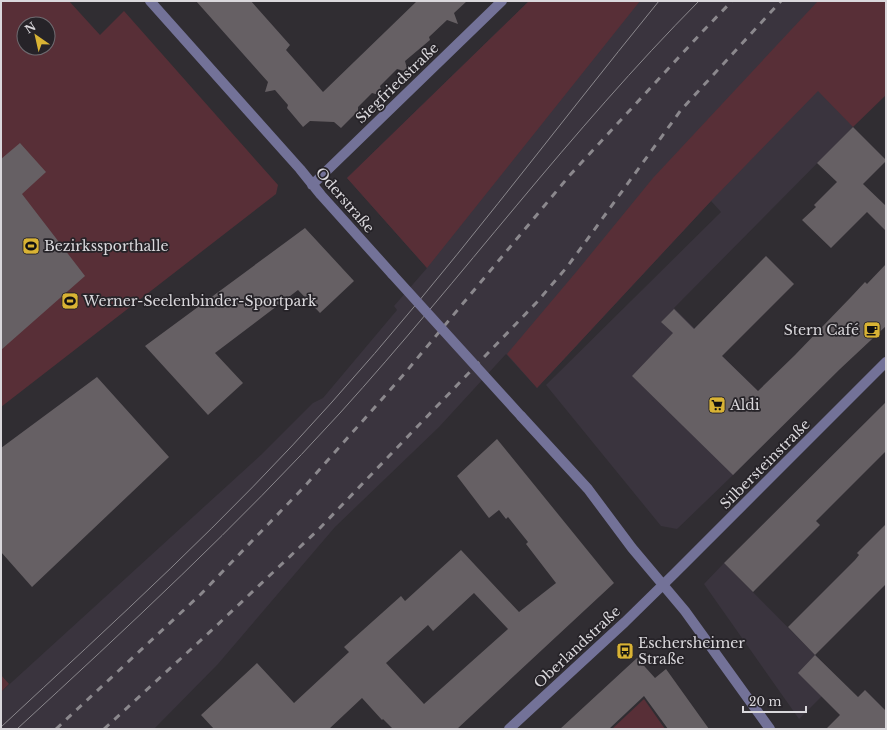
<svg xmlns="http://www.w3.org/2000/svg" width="887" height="730" font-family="'Libre Baskerville',serif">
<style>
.built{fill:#3a343e}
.green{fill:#582f37;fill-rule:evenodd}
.building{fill:#666064;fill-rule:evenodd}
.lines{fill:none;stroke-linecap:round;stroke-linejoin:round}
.minor{stroke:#737298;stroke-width:10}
.tram{stroke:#8b888d;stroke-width:1}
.rail{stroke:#8b888d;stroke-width:3;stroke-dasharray:7 7;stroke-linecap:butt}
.minor-bridge{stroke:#737298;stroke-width:10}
.labels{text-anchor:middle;stroke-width:3.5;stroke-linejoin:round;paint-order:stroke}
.street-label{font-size:14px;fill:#dad8dc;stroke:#262328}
.poi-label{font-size:14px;fill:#dad8dc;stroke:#262328;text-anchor:start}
</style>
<rect width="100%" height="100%" fill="#302d32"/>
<path class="built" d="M529,1H886L853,127L674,308L787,420L733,475L677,529L661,526L546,385L721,212L711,201L537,388L506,354L439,427L335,527L218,664L154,729H1V692L262,454L313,403L323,398L397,310L394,306L427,268L347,178Z
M724,563L839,679L799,719L704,584Z"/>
<path class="green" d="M1,1H69L100,35L124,11L278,185L276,194L1,407ZM24,24H48V48H24Z
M529,1H640L427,268L347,178Z
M818,1H886V95L853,127L818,91L711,201L537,388L507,354L577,271L653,178Z
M1,675L9,684L1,692Z
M644,699L665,729H612Z"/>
<path class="building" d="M196,1H251L290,45L286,50L323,92L417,1H467L454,13L458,24L447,20L429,37L430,40L405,61L408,72L397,69L380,86L383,96L372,93L358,107V111L341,128L334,122L310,121L303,127L287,108L288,105L275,90L265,92L268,82Z
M853,127L886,160V161L863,184L886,206V231L867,212L831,248L802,220L816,207L814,205L837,182L817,163Z
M20,143L46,172L22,194L85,276L1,350V159Z
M305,228L354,281L320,313L298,290L215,353L243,383L208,415L145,346Z
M766,256L794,284L722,356L758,391L795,355L851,297L865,282L867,284L886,264V326L840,369L733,475L632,376L673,333L661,322L674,309L694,329Z
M97,377L169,457L32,587L1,552V448Z
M886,402V451L816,521L820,525L753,592L724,563Z
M497,439L614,583L457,729H393L383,719L382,720L362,698L329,729H214L201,715L257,663L294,703L349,652L344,647L401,596L405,601L461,550L519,612L556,583L526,544L528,542L508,517L506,519L499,510L489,518L457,476ZM474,593L508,629L424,704L386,663L428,625L433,631Z
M886,524V584L815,655L858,697L865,690L886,711V729H826L840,715L798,673L815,655L788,627L855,560L859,555L857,553Z
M637,658L655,678L666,669L709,729H668L644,696L609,729H560Z"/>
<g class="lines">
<path class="minor" d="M150,1L300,169L321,195L392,274
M312,185L502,1
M521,416L588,489L632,548L685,611L770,729
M509,729L625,622L675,573L886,362"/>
<path class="tram" d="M1,727C114,622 229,518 332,402C447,274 550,135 659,1
M17,729C128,627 238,525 340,413C462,278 570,131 699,1"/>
<path class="rail" d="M56,729L201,594L305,486L405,373L570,175L703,31L732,1
M104,729L214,628L319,529L537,302L567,267L589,237L681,110L781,1"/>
<path class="minor-bridge" d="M392,274L521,416"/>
</g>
<defs>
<g id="stadium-square" transform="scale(0.9)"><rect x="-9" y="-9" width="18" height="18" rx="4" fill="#d9b334" stroke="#262328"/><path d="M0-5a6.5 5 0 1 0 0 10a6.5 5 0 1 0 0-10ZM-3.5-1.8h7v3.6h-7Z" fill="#111"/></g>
<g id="cafe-square" transform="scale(0.9)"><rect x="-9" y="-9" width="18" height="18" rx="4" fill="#d9b334" stroke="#262328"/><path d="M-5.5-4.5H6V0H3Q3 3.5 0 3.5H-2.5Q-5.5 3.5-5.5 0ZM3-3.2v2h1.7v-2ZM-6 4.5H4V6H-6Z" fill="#111"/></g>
<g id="supermarket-square" transform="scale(0.9)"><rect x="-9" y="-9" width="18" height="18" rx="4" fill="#d9b334" stroke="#262328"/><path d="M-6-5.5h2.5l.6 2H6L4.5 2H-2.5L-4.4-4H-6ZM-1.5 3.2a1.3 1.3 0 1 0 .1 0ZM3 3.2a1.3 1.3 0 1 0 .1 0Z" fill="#111"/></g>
<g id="bus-square" transform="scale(0.9)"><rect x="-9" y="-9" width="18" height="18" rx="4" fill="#d9b334" stroke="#262328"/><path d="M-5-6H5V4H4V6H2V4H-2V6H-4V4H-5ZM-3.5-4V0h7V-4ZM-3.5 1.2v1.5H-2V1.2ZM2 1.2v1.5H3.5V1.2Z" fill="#111"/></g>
</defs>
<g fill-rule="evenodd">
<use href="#stadium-square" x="31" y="246"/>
<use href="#stadium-square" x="70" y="301"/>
<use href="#cafe-square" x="872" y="330"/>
<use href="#supermarket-square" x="717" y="405"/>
<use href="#bus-square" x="625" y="651"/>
</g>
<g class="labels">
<g class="street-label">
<text transform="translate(397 83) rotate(-44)" y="5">Siegfriedstraße</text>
<text transform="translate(345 200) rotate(49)" y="5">Oderstraße</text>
<text transform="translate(765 464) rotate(-45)" y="5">Silbersteinstraße</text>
<text transform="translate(577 647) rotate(-43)" y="5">Oberlandstraße</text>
</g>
<g class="poi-label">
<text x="44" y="251">Bezirkssporthalle</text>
<text x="83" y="306">Werner-Seelenbinder-Sportpark</text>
<text x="859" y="335" text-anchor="end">Stern Café</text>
<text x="730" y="410">Aldi</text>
<text x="638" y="648">Eschersheimer<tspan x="638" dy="16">Straße</tspan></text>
</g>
</g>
<rect width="887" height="730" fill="none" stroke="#dad8dc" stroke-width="4"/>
<g transform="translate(36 36) rotate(326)"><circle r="19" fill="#262328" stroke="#6e6b70"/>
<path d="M0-3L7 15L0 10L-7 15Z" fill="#d9b334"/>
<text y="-6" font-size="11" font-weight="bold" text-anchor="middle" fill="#dad8dc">N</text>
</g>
<path d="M743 706v6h63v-6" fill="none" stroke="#dad8dc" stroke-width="2"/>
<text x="749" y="706" font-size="12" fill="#dad8dc" stroke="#262328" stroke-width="3" paint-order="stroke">20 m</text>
</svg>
